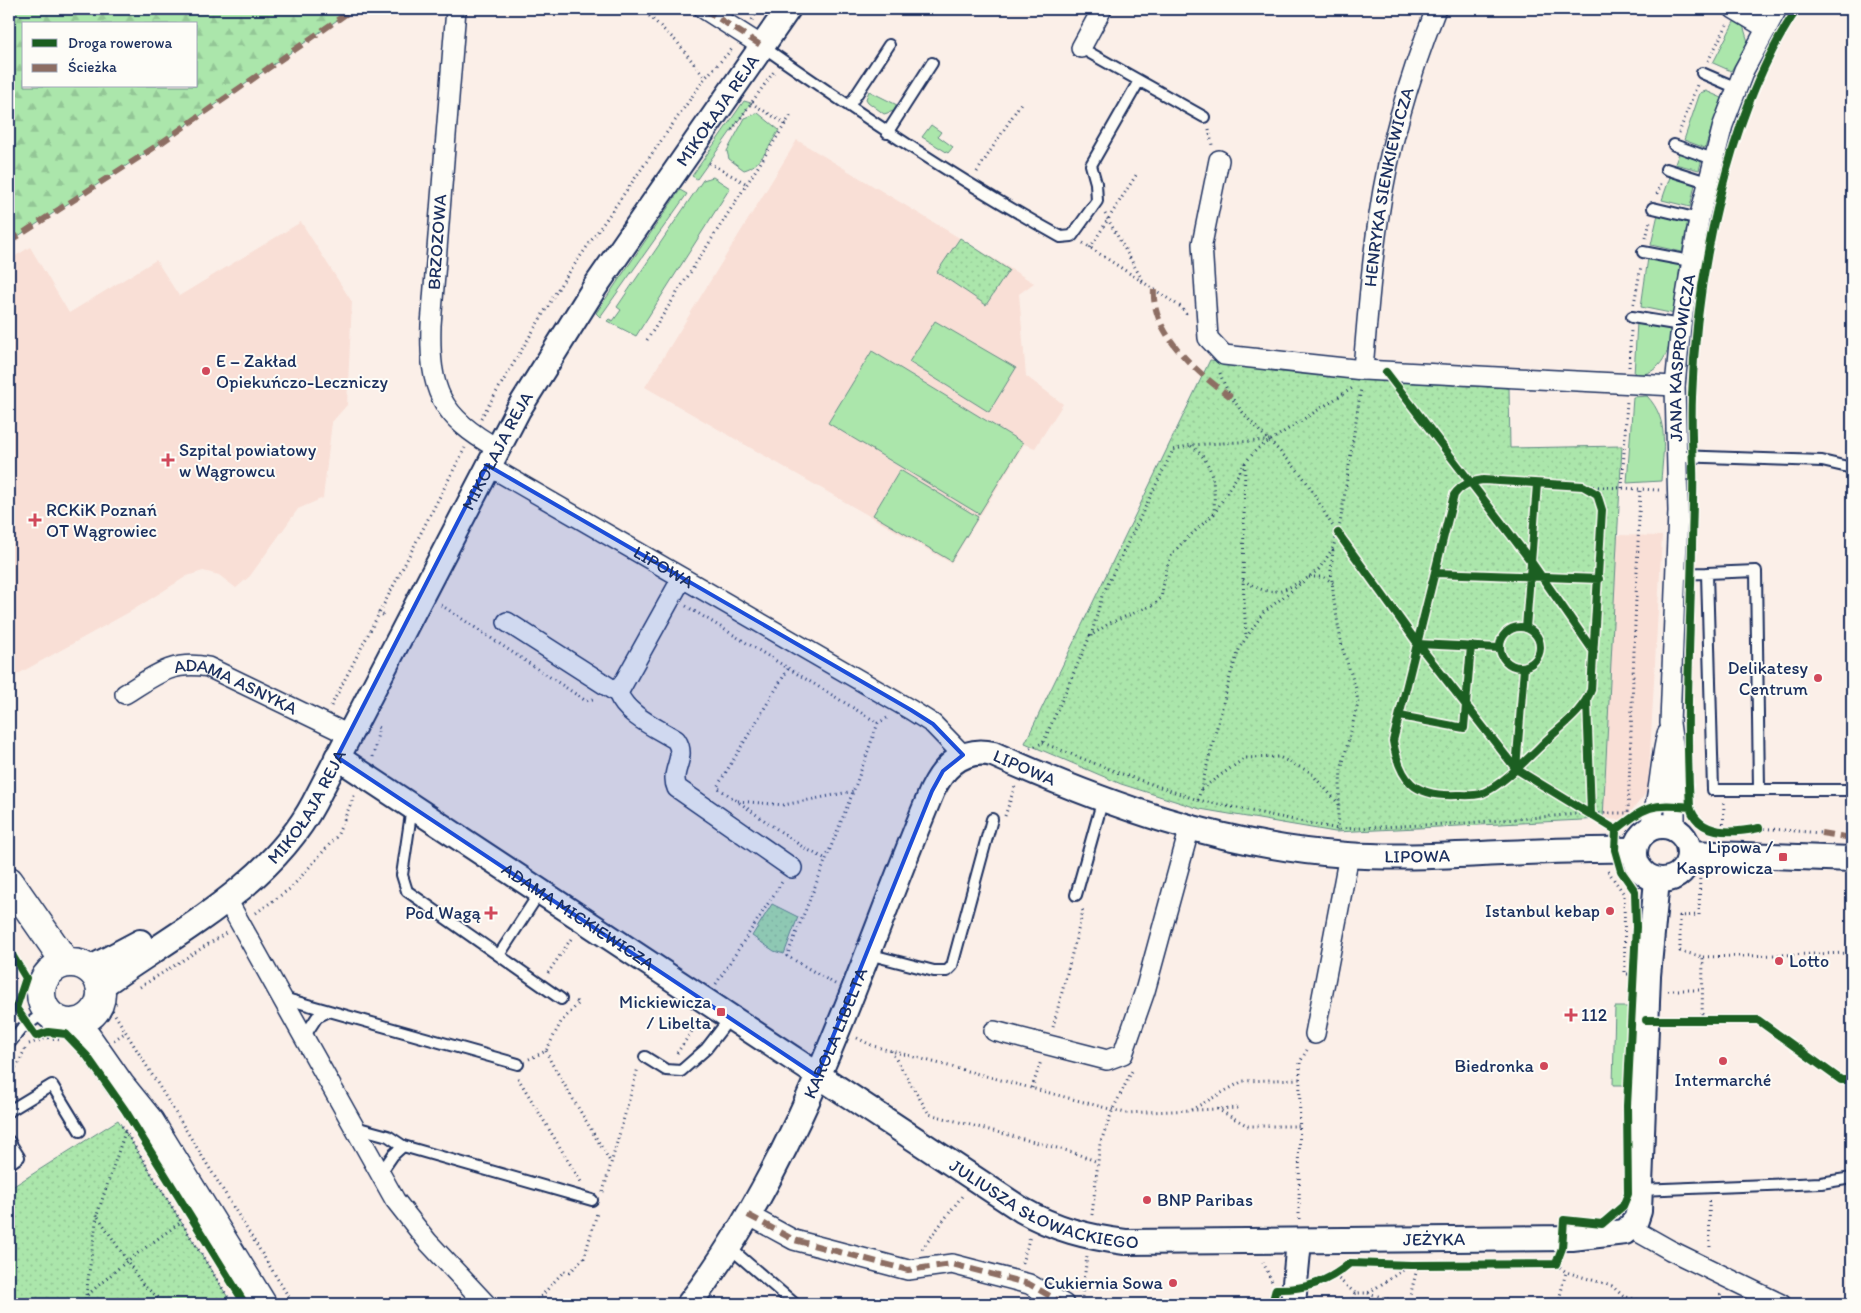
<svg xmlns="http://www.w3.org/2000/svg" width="1861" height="1313" font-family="Itim,sans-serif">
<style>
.built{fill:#f9dfd6}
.green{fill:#abe6ab;stroke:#638a84}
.forest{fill:url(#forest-firs);stroke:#638a84;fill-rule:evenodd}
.park{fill:url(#park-dots);stroke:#638a84}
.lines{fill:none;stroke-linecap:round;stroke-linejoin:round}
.service-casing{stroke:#1b2f5e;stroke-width:14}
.minor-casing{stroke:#1b2f5e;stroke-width:22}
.tertiary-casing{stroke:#1b2f5e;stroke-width:28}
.secondary-casing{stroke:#1b2f5e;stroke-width:31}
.path{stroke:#1b2f5e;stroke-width:3;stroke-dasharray:1 4;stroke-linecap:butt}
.service{stroke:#fdfcf7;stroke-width:10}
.minor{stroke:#fdfcf7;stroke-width:19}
.tertiary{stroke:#fdfcf7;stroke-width:24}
.secondary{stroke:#fdfcf7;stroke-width:28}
.quiet{stroke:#8d6e63;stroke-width:6;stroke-dasharray:12 6;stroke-linecap:butt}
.cycleway-casing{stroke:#fdfcf7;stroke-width:11}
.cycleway{stroke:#1b5e20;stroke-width:8}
.marked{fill:#1d4ed8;fill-opacity:0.2;stroke:#1d4ed8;stroke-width:4;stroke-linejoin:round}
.poi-dot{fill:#d1495b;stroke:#fdfcf7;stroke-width:2}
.labels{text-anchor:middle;stroke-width:4;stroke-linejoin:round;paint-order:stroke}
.street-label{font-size:18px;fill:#1b2f5e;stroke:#fdfcf7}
.poi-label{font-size:18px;fill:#1b2f5e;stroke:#fdfcf7;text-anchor:end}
</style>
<defs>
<pattern id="forest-firs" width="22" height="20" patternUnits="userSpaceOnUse" patternTransform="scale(1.25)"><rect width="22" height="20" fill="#abe6ab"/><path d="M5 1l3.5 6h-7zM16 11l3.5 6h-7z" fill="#93c696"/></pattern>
<pattern id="park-dots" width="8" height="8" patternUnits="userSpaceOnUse" patternTransform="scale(1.25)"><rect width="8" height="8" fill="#abe6ab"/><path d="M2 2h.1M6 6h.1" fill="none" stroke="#93c696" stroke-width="1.8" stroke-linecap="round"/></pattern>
</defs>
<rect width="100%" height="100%" fill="#fbefe8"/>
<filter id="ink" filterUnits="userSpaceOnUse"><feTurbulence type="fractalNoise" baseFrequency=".02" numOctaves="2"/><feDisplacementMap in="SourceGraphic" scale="10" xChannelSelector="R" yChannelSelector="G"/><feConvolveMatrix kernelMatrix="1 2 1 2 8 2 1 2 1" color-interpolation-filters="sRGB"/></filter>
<g filter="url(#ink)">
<path class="built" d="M797,140L1034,283L1019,294L1026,376L1063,404L1035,448L1024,444L951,563L645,387Z
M301,222L352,302L347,405L332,422L323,498L298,509L250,576L236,588L219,575L203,571L187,576L133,610L9,679V260L30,247L69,313L156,260L179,296Z
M1616,535L1662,536L1648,791L1624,820L1603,819Z"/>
<path class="green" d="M1736,18L1743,25L1748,42L1731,71L1713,63Z
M869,91L897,105L894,111L884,114L868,102L866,99Z
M1706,91L1722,98L1705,148L1684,140L1700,93Z
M744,101L751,103L697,179L692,176Z
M758,113L779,130C770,144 761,166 744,170L729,159L727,151L745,118Z
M931,125L941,132L938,136L953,147L948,153L922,137Z
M1679,153L1702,159L1699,170L1675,164Z
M1672,175L1696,180L1690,207L1662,200L1670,177Z
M713,177L730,188L636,336L607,321L609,319L613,321L621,310L617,307L703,180Z
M680,190L687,194L600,317L596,313Z
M1658,214L1688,220L1682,252L1651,245Z
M1648,258L1680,264L1675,314L1641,307Z
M935,321L1016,368L989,412L909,362Z
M1637,322L1674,326C1670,348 1663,376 1634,375Z
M872,351L1023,443L979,514L828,423Z
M1647,396C1670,420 1663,451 1661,481L1627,483L1633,397Z
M900,470L978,517L951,561L873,515Z
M1615,1007H1628L1625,1085H1613Z"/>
<path class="forest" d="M9,9H353L158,145L9,242ZM24,24H196V86H24Z"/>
<path class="park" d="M960,238L1009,270L986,305L937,272Z
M1210,360L1399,382L1509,388L1510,448L1622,446L1603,819L1335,832L1200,809L1121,784L1025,743Z
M772,904L798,917L784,954L774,951L752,936Z
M118,1120L232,1304H9V1189Z"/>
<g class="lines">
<g class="service-casing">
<path id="service" d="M762,46C861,115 956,179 1061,237L1072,236L1097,201L1096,183L1091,165L1139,81
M1081,48L1204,117
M1702,73L1737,88
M849,106L889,45
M887,133L932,63
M1674,145L1713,159
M1666,169L1707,182
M1653,208L1699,219
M1643,252L1690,261
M1632,317L1681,325
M1677,456L1822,461L1852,468
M1676,574L1707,573
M1759,789L1756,571L1707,573L1713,790H1852
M412,807L402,875L407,891L561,999
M1076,895L1103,799
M868,954L934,971H947L952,966L992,819
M499,955L540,892
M283,998L518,1064
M304,1037L317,1017L329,1011
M9,1044L21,1029L47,1011
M645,1057L666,1070L681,1071L706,1049L730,1018
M9,1111L52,1085L80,1131
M355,1127L388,1136L403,1146L592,1200
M9,1141L19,1157L9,1164
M380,1174L393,1155L403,1146
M1639,1190L1821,1183L1852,1178
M729,1247L795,1304"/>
</g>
<g class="minor-casing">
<g id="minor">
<path d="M456,9L431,325C429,389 440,417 497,448"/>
<path d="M704,9L762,46"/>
<path d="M1734,9L1766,28"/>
<path d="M1081,48L1102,9"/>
<path d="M1219,160L1202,244L1208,338L1224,355L1363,370L1675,386"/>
<path id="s1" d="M1363,370C1367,318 1371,266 1379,215C1389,144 1410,75 1436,9"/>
<path id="s2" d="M487,465L911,710L933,724L963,755"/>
<path d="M682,578L618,693C626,715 657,728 676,740C688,758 669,770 677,788L792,868"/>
<path d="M507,622L618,693"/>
<path id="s3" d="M125,694C154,676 172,660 208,667L349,735"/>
<path d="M1649,829C1660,798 1659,765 1667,734"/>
<path id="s4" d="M1675,829V760L1670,723L1678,511L1675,386L1681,325L1699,219L1723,125L1744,70L1777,9"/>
<path d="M226,898L395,1200L428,1242L486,1304"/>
<path d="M994,1031L1107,1060L1123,1054L1145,991L1190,827"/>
<path d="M1315,1034L1349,855"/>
<path d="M748,1215L794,1240L908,1270L952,1264L1029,1284L1064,1304"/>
<path d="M1631,1228L1670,1250L1781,1304"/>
</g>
</g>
<g class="tertiary-casing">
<g id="tertiary">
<path id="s5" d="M337,757L1022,1210C1055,1229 1087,1237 1125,1242L1572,1238L1625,1232L1636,1220L1639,1211L1648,976L1657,880"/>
<circle cx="1662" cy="853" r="27"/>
<path d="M1689,853L1852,859"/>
<path d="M89,969L140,942"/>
<path id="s6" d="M100,987C174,934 270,886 314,803L518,410L595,287L788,9"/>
<path id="s7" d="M689,1304C805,1153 859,965 932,791C944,766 963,747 993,754C1105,804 1223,847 1347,855C1441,861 1540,847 1635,850"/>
<path d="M1293,1304L1299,1241"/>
</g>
</g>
<g class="secondary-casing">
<path id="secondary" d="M9,881L66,963
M41 993a30 30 0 1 1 60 0a30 30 0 1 1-60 0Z
M76,1022L120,1085L150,1122L262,1304"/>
</g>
<path class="path" d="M642,9L678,43L705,78
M752,20L759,9
M1708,61L1727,25
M751,103L786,124
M1209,129L1212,145
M732,130L775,70
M1679,133L1697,85
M709,163L747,184
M977,172L1021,103
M1657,194L1662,181
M1105,214L1144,283
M1646,238L1650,222
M1083,243L1181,307L1187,315
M1090,248L1138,172
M1634,304L1641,266
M647,340L791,115
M1629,367L1631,330
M1220,373C1233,414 1277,444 1303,477C1316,494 1324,515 1337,532
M481,418L561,284L705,78L733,48
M1191,446C1215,462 1215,487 1214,514
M1245,463L1243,580L1246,637
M1583,486L1659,490
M1622,488L1627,400
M1333,550L1331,570L1334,601L1342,647L1356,689L1358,703L1341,770L1337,831
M1309,577H1324L1333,583
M1243,580C1269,596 1278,594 1303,580
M441,605L586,701L593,699
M686,606L878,723
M378,612L386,617
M1091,636L1102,596L1173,450L1191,445L1270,440
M788,669L717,787L804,848L826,859
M331,706L465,448
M1043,743L1119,773L1198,800L1338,829L1465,823L1591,813H1628L1640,489
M1030,748L1043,743L1090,636L1110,623L1153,605L1161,598L1167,567L1172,554L1183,542L1214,514L1245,463L1257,449L1354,387
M373,757L379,728L377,727
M1201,789L1245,758L1279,757L1310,772L1339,804
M1198,800L1231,673L1240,647L1263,613L1319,569L1333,548L1340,524L1361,388
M738,801L784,805L854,791
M1005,816L1015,786
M1759,828L1821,833
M1723,834L1724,803
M1608,871L1624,894L1625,974H1628
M1700,874L1699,915L1680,916V951L1703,957L1702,1020
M256,913L291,888L337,836L355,794
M1703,957L1852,953
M548,973L573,936
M716,984L782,882
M835,984L787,956L855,787L878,723L887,718
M140,987L226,933
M1668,990H1703
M116,1003L111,1008L293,1304
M1053,1027L1083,911L1081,907
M857,1038L873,1046L1125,1113L1240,1108
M114,1040L126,1032
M29,1044L47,1038L61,1040
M546,1051L551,1062L611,1163
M891,1051L929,1114L1072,1152L1098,1162
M677,1053L699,1021
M529,1059L546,1051L561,1022L579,1003L574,1000
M9,1075L19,1063L25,1049
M518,1078L581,1182
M1032,1088L1041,1061
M1217,1109L1248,1126H1300
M1191,1110L1243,1081L1300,1079
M122,1126L232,1304
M125,1132L97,1215L143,1285L164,1302L198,1304
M603,1192L638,1068
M1709,1201L1710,1249
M1092,1215L1100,1144L1113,1109L1133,1069
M1299,1219L1300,1062L1307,1050
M922,1249L962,1196
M1263,1262L1273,1284
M1022,1263L1030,1236
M1556,1264L1566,1272L1612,1286L1623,1296L1651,1304
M1335,1276L1355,1293H1368L1411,1265
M1368,1293L1404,1304
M86,1295L97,1215
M1082,1297L1087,1256
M85,1304L86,1296L127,1261L181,1222
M534,1304L564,1271L570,1272L584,1258L597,1213
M1352,1304L1355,1293
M1408,1304L1418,1265
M1558,1304L1566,1272
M1715,1304L1721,1294"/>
<use href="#service" class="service"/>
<use href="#minor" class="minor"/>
<use href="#tertiary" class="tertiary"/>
<use href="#secondary" class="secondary"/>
<path class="quiet" d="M704,9L762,46
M9,242L158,145L353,9
M1154,290C1151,333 1198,374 1231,397
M1821,833L1852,838
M748,1215L794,1240L908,1270L952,1264L1029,1284L1064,1304"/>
<g class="cycleway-casing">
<path id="cycleway" d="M1386,372L1530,560L1594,652
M1483,480L1583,486L1597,494L1602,510L1591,690C1583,711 1564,724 1548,739C1532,754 1500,788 1480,794C1473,796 1463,795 1457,795C1414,797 1400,781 1393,741L1454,495C1462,484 1470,482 1483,480Z
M1338,533L1418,644L1516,769L1616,830
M1435,573L1599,579
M1500 647a20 20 0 1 1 40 0a20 20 0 1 1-40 0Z
M1526,628L1537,484
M1418,644L1499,648
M1587,700L1591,813
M1400,716L1464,728L1471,646
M1516,769L1524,668
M1690,807C1685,721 1690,635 1692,549C1692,522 1694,494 1693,467C1692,443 1691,420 1692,397C1696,275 1728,111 1797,9
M9,950L26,978L16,1008L36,1036L48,1032L66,1034L87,1056L125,1110L245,1304
M1646,1020H1758L1841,1080H1852
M1272,1304L1276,1289C1305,1290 1328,1282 1350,1263L1411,1265L1556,1264L1562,1248L1564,1220L1602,1224L1623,1206L1628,1194L1627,1106L1636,927L1635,891L1621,871L1615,850L1616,830C1646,806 1652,803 1690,807C1699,837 1735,833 1759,828"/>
</g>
<use href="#cycleway" class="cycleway"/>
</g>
</g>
<path class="marked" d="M487,465L911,710L933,724L963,755L943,771L932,791L817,1076L337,757Z"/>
<g class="poi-dot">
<circle cx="206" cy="371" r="5"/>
<path d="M165.5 452.5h5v5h5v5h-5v5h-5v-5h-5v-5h5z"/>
<path d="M32.5 512.5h5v5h5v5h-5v5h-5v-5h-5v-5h5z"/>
<circle cx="1818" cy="678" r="5"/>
<rect x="1778" y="852" width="10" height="10" rx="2.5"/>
<circle cx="1610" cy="911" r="5"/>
<path d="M488.5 905.5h5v5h5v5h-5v5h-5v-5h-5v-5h5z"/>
<circle cx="1779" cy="961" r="5"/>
<rect x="716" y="1007" width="10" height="10" rx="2.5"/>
<path d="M1568.5 1007.5h5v5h5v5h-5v5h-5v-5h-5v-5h5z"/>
<circle cx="1723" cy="1061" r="5"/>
<circle cx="1544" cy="1066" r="5"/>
<circle cx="1147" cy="1200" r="5"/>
<circle cx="1173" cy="1283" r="5"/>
</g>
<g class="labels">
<g class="street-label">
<text dy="6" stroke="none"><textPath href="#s6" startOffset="1088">MIKOŁAJA REJA</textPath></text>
<text dy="6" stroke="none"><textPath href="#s1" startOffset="185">HENRYKA SIENKIEWICZA</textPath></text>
<text transform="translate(437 242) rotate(-86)" y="6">BRZOZOWA</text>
<text dy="6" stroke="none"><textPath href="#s4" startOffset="472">JANA KASPROWICZA</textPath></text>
<text dy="6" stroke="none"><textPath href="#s6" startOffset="682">MIKOŁAJA REJA</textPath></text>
<text dy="6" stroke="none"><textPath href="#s2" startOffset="204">LIPOWA</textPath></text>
<text dy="6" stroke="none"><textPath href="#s3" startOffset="122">ADAMA ASNYKA</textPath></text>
<text dy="6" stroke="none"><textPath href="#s7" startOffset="682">LIPOWA</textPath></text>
<text dy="6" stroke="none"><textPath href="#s6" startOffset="278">MIKOŁAJA REJA</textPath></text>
<text dy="6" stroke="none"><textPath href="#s7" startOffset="1088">LIPOWA</textPath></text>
<text dy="6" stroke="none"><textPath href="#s5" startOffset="289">ADAMA MICKIEWICZA</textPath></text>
<text dy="6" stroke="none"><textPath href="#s7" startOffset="309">KAROLA LIBELTA</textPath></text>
<text dy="6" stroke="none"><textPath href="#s5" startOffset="840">JULIUSZA SŁOWACKIEGO</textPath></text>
<text dy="6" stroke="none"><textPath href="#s5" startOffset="1239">JEŻYKA</textPath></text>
</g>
<g class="poi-label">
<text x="216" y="367" text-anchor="start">E – Zakład<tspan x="216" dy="21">Opiekuńczo-Leczniczy</tspan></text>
<text x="179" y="456" text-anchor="start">Szpital powiatowy<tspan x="179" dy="21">w Wągrowcu</tspan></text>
<text x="46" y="516" text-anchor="start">RCKiK Poznań<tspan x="46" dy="21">OT Wągrowiec</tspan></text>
<text x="1808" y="674">Delikatesy<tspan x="1808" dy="21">Centrum</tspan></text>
<text x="1773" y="853">Lipowa /<tspan x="1773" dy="21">Kasprowicza</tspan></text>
<text x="1600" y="917">Istanbul kebap</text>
<text x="481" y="919">Pod Wagą</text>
<text x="1789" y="967" text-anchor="start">Lotto</text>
<text x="711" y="1008">Mickiewicza<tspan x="711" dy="21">/ Libelta</tspan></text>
<text x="1581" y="1021" text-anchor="start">112</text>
<text x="1534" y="1072">Biedronka</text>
<text x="1723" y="1086" text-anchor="middle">Intermarché</text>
<text x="1157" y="1206" text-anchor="start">BNP Paribas</text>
<text x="1163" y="1289">Cukiernia Sowa</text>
</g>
</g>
<rect width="1861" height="1313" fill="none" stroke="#fdfcf7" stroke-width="30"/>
<rect x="15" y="15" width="1831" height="1283" fill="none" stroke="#1b2f5e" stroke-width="2" filter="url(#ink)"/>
<rect x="22" y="22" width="175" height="65" fill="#fdfcf7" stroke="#a3aaba"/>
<rect x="32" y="39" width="25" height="8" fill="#1b5e20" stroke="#a3aaba"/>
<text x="68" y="48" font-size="15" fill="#1b2f5e">Droga rowerowa</text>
<rect x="32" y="64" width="25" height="8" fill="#8d6e63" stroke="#a3aaba"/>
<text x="68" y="72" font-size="15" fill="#1b2f5e">Ścieżka</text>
</svg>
